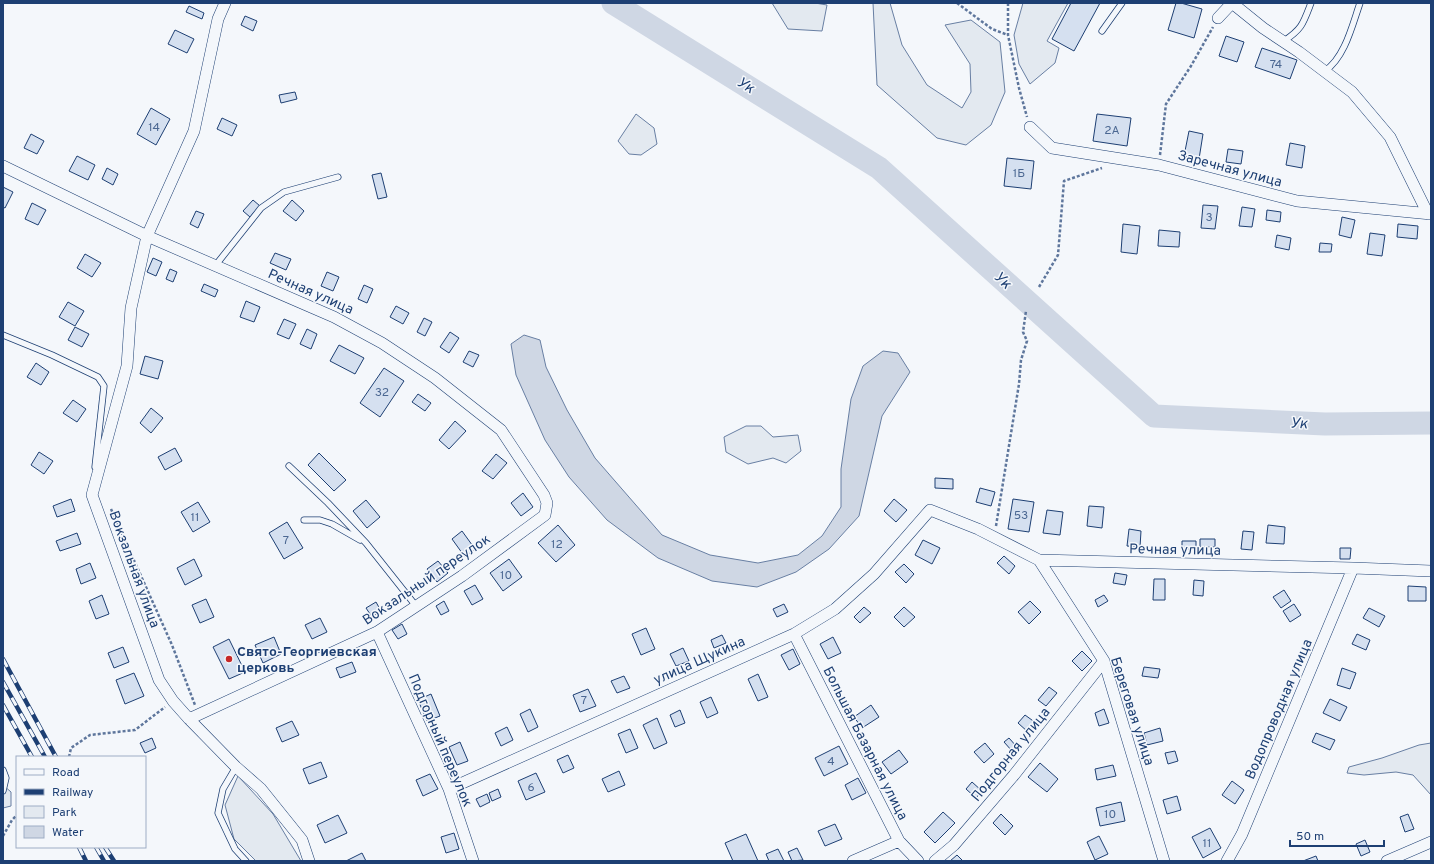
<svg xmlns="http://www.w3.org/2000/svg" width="1434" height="864" font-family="Overpass,sans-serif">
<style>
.green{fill:#e3e9f0;stroke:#687fa3}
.water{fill:#cfd7e4;stroke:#687fa3}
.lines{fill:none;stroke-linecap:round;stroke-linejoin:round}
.river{stroke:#cfd7e4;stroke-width:23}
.building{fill:#d5e0f0;stroke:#1d3f73}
.lane-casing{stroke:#1d3f73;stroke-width:7}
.street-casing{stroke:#1d3f73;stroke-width:12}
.path{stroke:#5e769c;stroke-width:2.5;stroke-dasharray:3 2;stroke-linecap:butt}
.lane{stroke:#f4f7fb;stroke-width:5.5}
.street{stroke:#f4f7fb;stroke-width:11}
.rail-casing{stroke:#1d3f73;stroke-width:4.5}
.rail{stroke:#f4f7fb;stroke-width:3;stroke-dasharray:9;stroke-linecap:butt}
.poi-dot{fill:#c62828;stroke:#f4f7fb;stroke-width:1.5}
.labels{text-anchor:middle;stroke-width:3;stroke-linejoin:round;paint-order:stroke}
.number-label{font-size:12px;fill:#4b6792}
.street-label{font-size:14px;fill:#1d3f73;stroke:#f4f7fb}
.poi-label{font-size:14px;font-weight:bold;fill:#1d3f73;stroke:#f4f7fb;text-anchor:start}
.water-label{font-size:15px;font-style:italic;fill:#1d3f73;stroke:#f4f7fb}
</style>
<rect width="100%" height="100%" fill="#f4f7fb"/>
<path class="green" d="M772,3H815L827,5L822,31L788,29Z
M873,3H890L902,45L927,85L962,108L971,92L970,64L945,25L971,20L1000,42L1005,92L991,125L966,145L937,138L877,85Z
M1023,3H1068L1047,41L1059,48L1055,63L1030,84L1019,64L1014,35Z
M636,114L654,128L657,144L641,155L629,154L618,141Z
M746,426H761L773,437L798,435L801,451L786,463L773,458L748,464L726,452L724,437Z
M1431,743V795L1413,775L1396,772L1364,775L1347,773L1349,767L1382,758L1419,745Z
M238,776L273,814L301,861H256L234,839L225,805Z
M3,785L11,792V806L3,808Z"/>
<path class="water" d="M524,335L540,340L546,367L567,410L595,458L662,535L710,555L758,563L798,555L822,536L841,507V469L851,399L863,366L883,351L898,353L910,372L882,416L859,516L829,549L796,572L757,587L712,581L658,558L607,520L569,477L545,440L516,375L511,344Z"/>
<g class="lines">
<path class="river" d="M613,3L879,168L1154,416L1325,424L1431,423"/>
</g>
<path class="building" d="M1071,3H1100L1074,51L1052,39Z
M1176,3H1181L1202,9L1194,38L1168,30Z
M189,6L204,13L202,19L186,12Z
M245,16L257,21L253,31L241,25Z
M175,30L194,39L187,53L168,44Z
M1226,36L1244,42L1237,62L1219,56Z
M1262,48L1297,60L1290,79L1255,67Z
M295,92L297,99L281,103L279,95Z
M151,108L170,119L156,145L137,134Z
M1097,114L1131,118L1127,146L1093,141Z
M222,118L237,125L232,136L217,129Z
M1189,131L1203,134L1199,159L1184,156Z
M31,134L44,141L37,154L24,148Z
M1290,143L1305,146L1302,168L1286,165Z
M1228,149L1243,151L1241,164L1226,162Z
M77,156L95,165L88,180L69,171Z
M1007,158L1034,161L1031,189L1004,186Z
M107,168L118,174L113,185L102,179Z
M381,173L387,197L378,199L372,175Z
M3,187L13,192L5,208L3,207Z
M253,200L260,206L250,217L243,211Z
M292,200L304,211L296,221L283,211Z
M32,203L46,210L38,225L25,219Z
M1203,205L1218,206L1215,229L1201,228Z
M1242,207L1255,209L1252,227L1239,226Z
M1267,210L1281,212L1280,222L1266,220Z
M196,211L204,214L198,228L190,224Z
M1342,217L1355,220L1351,238L1339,235Z
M1123,224L1140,226L1137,254L1121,252Z
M1398,224L1418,226L1417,239L1397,237Z
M1159,230L1180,232L1179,247L1158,246Z
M1370,233L1385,235L1382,256L1367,254Z
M1277,235L1291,238L1289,250L1275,247Z
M1320,243L1332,244L1331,252H1319Z
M275,253L291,259L286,270L270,263Z
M85,254L101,263L92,277L77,268Z
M153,258L162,262L156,276L147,272Z
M170,269L177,272L173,282L166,279Z
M327,272L339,277L333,291L321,286Z
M204,284L218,290L215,297L201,291Z
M364,285L373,289L367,303L358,299Z
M246,301L260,307L254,322L240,317Z
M68,302L84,311L75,326L59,317Z
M396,306L409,313L403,324L390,317Z
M424,318L432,322L425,336L417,332Z
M284,319L296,324L289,339L277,334Z
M75,327L89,334L82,347L68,340Z
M307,329L317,334L311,349L300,344Z
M450,332L459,338L449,353L440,347Z
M339,345L364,358L355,374L330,361Z
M469,351L479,355L473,367L463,362Z
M145,356L163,361L158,379L140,374Z
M36,363L49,372L41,385L27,377Z
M384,368L404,381L380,417L360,403Z
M418,394L431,403L425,411L412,402Z
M73,400L86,409L77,422L63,413Z
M151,408L163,418L151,433L140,423Z
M455,421L466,431L449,449L439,440Z
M175,448L182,461L165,470L158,457Z
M39,452L53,461L44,474L31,465Z
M319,453L346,480L334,491L308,465Z
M496,454L507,463L493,479L482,471Z
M935,478L953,479V489L935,488Z
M980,488L995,492L991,506L976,502Z
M523,493L533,507L521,516L511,503Z
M71,499L75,511L57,517L53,506Z
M894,499L907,510L896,522L884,511Z
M1013,499L1034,502L1029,532L1008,529Z
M366,500L380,517L367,528L353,511Z
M198,502L210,522L193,532L181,512Z
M1089,506L1104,507L1102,528L1087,526Z
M1047,510L1063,512L1060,535L1043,533Z
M287,522L303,548L284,559L269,533Z
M558,525L575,545L556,562L538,543Z
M1268,525L1285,527L1284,544L1266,543Z
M1129,529L1141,531L1140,547L1127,546Z
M462,531L475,549L465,557L452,539Z
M1243,531L1254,532L1252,550L1241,549Z
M77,533L81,544L60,551L56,541Z
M1200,539H1215V547H1200Z
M923,540L940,548L932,564L915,555Z
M1182,541H1196V549H1182Z
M1340,548H1351L1350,559H1340Z
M1004,556L1015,566L1009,574L997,563Z
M194,559L202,576L185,585L177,568Z
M509,559L522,577L503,591L490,573Z
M438,561L448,573L437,582L427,569Z
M90,563L96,578L81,584L76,569Z
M904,564L914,574L906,583L895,572Z
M1115,573L1127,575L1125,585L1113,583Z
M1154,579H1165V600H1153Z
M1194,580L1204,581L1203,596L1193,595Z
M475,585L483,599L472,605L464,591Z
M1408,586L1426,587V601H1408Z
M1284,590L1291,601L1281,608L1273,597Z
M102,595L109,614L96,619L89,601Z
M1104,595L1108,601L1098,607L1095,600Z
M206,599L214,617L200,623L192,605Z
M444,601L449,611L441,615L436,606Z
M1030,601L1041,612L1029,624L1018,612Z
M376,602L381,611L372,617L366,608Z
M784,604L788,612L777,617L773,609Z
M1294,604L1301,615L1290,622L1283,611Z
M864,607L871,613L860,623L854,617Z
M904,607L915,617L904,627L894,617Z
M1369,608L1385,616L1379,627L1363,618Z
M320,618L327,632L312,639L305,625Z
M402,624L407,634L398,639L392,630Z
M646,628L655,649L641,655L632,634Z
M1357,634L1370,640L1366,650L1352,644Z
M722,635L726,643L714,648L711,640Z
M274,637L281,654L263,663L255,645Z
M833,637L841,653L828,659L820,644Z
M229,639L245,672L229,679L213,647Z
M123,647L129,662L114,668L108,653Z
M683,648L689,661L676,666L670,654Z
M793,649L800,664L789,670L781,655Z
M1082,651L1092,661L1082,671L1072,661Z
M352,662L356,672L340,678L336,668Z
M1144,667L1160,669L1158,678L1142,676Z
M1342,668L1356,673L1350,689L1337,685Z
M134,673L144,696L125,704L116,680Z
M758,674L768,697L758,701L748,679Z
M624,676L630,688L617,693L611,681Z
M1049,687L1057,693L1046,706L1038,700Z
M588,689L596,706L580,712L573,695Z
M431,694L440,716L427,721L418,700Z
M711,697L718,713L707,718L700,702Z
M1330,699L1347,707L1340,721L1323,713Z
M871,705L879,717L862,728L854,717Z
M530,709L538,727L528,732L520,714Z
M1104,709L1109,723L1099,726L1095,713Z
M680,710L685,723L675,727L670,715Z
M1025,715L1036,723L1028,732L1018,723Z
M657,718L667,743L654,749L643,725Z
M292,721L299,735L282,742L276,728Z
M507,727L513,740L501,746L495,733Z
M1160,728L1163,741L1147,745L1144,733Z
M630,729L638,748L626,753L618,734Z
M1316,733L1335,740L1330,750L1312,742Z
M152,738L156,748L145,753L140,743Z
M1009,738L1017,747L1012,751L1004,742Z
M460,742L468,761L457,765L449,747Z
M985,743L994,754L984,763L974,752Z
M839,746L848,764L824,776L815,758Z
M899,750L908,762L891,774L882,762Z
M1175,751L1178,761L1168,764L1165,753Z
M568,755L574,768L563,773L557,760Z
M321,762L327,777L309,784L303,769Z
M1040,763L1058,779L1047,792L1028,777Z
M1113,765L1116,776L1097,780L1095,769Z
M619,771L625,785L608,792L602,779Z
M536,773L545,792L526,800L518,781Z
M430,774L438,789L423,796L416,780Z
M858,778L866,793L852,800L845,785Z
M1232,781L1244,790L1235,804L1222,795Z
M972,782L982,791L976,798L966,789Z
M498,789L501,797L492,801L489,793Z
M487,794L490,802L480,807L476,799Z
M1177,796L1181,810L1167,814L1163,800Z
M1121,802L1125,821L1100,826L1096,808Z
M943,812L955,823L935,843L924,832Z
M1001,814L1013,826L1005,835L993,823Z
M1408,814L1414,829L1405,832L1400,817Z
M338,815L347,833L325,843L317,825Z
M835,824L842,839L825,846L818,831Z
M1210,828L1221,848L1203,858L1192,837Z
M454,833L459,849L446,853L441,837Z
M746,834L758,861H733L725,843Z
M1099,836L1108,854L1095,860L1087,842Z
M1365,840L1370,852L1361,856L1356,844Z
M797,848L803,860L792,861L788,852Z
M778,849L784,861H769L766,854Z
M362,853L366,861H346Z
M957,855L963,861H950Z
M1316,856L1318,861H1303Z"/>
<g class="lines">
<g class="lane-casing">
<path id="lane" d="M1102,31L1122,3
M1284,41C1302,29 1303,24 1311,3
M1325,71C1345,57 1352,26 1360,3
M215,266L261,208L284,192L338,177
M3,335L52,355L98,377L104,386L95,467
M289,466L328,503L366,543L416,606
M304,520H320L332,524L360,540
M236,767L223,789L218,813L235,849L246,861
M3,770L6,778L3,791"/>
</g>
<g class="street-casing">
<path id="street" d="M225,3L218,19L194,131L147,236L131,308L127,366L92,495L159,680L173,701L189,719L236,767L261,789L302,840L309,861
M1232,3L1263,28L1299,52L1352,92L1390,137L1428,214
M1218,18L1232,3
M1030,127L1052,148L1159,165L1297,201L1431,214
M3,166L147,236L334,317L382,343L435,378L501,430L544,495L547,503L545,515L462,576L377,632L189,719
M1039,560L1104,661L1164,861
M377,632L449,789L473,861
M794,634L899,841L918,861
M449,789L794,634L835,609L874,574L930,510L978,529L1039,560L1353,568L1431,571
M853,861L899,841
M935,861L954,845L1014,775L1104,661
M1227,861L1242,834L1353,568
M1387,861L1431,842"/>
</g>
<path class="path" d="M957,3L992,29L1008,35
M1008,3V35L1019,88L1027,117
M1160,155L1166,104L1191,66L1213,27
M1039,287L1058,255L1064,181L1102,168
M111,509L172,645L195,705
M996,526L1019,384L1021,360L1027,341L1023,332L1026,311
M69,757L71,748L90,735L135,730L165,707
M3,836L12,820L17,815"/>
<use href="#lane" class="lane"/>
<use href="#street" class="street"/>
<g class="rail-casing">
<path id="rail" d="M3,659L56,757
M3,682L45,757
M3,705L32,757
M79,847L86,861
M96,847L104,861
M105,847L114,861"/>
</g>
<use href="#rail" class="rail"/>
</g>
<circle class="poi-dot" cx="229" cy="659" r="4"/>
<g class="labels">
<g class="number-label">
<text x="1276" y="68">74</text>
<text x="154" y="131">14</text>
<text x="1112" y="134">2А</text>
<text x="1019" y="177">1Б</text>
<text x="1209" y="221">3</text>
<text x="382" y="396">32</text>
<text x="1021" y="519">53</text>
<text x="195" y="521">11</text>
<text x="286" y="544">7</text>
<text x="557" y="548">12</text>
<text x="506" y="579">10</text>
<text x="584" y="704">7</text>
<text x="831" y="765">4</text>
<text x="531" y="791">6</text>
<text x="1110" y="818">10</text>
<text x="1207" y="847">11</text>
</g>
<g class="street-label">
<text transform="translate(1230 168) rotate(15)" y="5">Заречная улица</text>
<text transform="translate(311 291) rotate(24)" y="5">Речная улица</text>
<text transform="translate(1175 549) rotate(1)" y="5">Речная улица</text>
<text transform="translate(135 569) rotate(70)" y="5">Вокзальная улица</text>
<text transform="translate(426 579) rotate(-34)" y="5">Вокзальный переулок</text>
<text transform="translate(699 660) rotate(-24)" y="5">улица Щукина</text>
<text transform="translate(1278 709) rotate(-67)" y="5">Водопроводная улица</text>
<text transform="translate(1133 711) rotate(72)" y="5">Береговая улица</text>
<text transform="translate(441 740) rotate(67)" y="5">Подгорный переулок</text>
<text transform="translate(866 743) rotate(63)" y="5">Большая Базарная улица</text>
<text transform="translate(1010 754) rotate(-51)" y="5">Подгорная улица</text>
</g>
<g class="poi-label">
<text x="237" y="656">Свято-Георгиевская<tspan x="237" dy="16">церковь</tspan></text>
</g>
<g class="water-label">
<text transform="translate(746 85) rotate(32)" y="5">Ук</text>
<text transform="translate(1003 280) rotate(42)" y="5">Ук</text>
<text transform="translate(1299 423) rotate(3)" y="5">Ук</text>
</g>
</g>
<rect width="1434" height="864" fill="none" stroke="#1d3f73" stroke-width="8"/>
<rect x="16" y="756" width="130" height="92" fill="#f4f7fb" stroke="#9eadc5"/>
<rect x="24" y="769" width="20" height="6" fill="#f4f7fb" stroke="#9eadc5"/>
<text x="52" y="776" font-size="12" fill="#1d3f73">Road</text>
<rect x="24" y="789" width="20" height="6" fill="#1d3f73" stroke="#9eadc5"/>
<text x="52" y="796" font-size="12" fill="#1d3f73">Railway</text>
<rect x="24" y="806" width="20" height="12" fill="#e3e9f0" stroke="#9eadc5"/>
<text x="52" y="816" font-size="12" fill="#1d3f73">Park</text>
<rect x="24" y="826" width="20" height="12" fill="#cfd7e4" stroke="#9eadc5"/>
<text x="52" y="836" font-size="12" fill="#1d3f73">Water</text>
<path d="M1290 840v6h94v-6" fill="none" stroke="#1d3f73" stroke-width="2"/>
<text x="1296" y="840" font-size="12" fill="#1d3f73" stroke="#f4f7fb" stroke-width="3" paint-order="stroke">50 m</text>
</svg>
